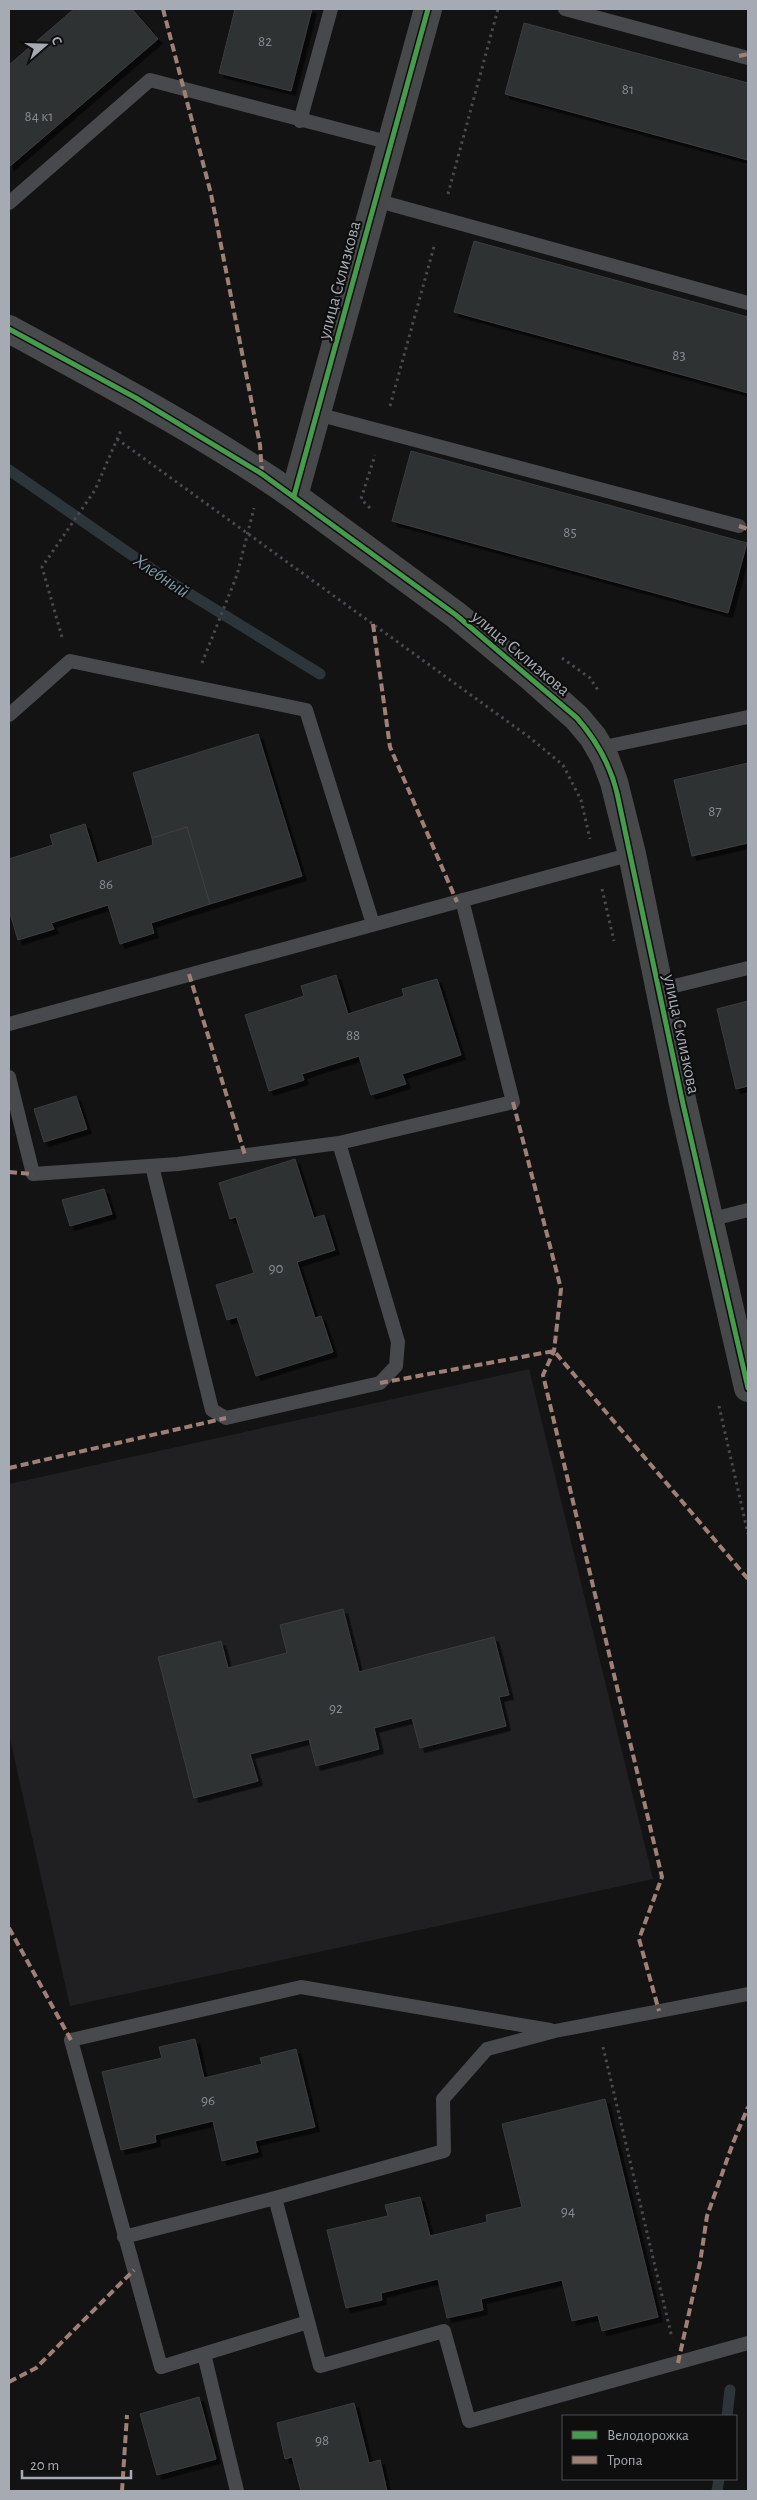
<svg xmlns="http://www.w3.org/2000/svg" width="757" height="2500" font-family="'Alegreya Sans',sans-serif">
<style>
.built{fill:#202022}
.lines{fill:none;stroke-linecap:round;stroke-linejoin:round}
.stream{stroke:#2c3539;stroke-width:11}
.building{fill:#2f3031;stroke:#3c3d40;filter:url(#shadow)}
.path{stroke:#494a4d;stroke-width:3;stroke-dasharray:2.5 4;stroke-linecap:butt}
.lane{stroke:#48494c;stroke-width:14}
.street{stroke:#48494c;stroke-width:28}
.secondary{stroke:#46484a;stroke-width:28}
.quiet{stroke:#9e8076;stroke-width:4;stroke-dasharray:8 4;stroke-linecap:butt}
.cycleway-casing{stroke:#0e0e0f;stroke-width:8}
.cycleway{stroke:#469c4c;stroke-width:5}
.labels{text-anchor:middle;stroke-width:4.5;stroke-linejoin:round;paint-order:stroke}
.number-label{font-size:15px;fill:#888c92}
.street-label{font-size:18px;fill:#a6abb3;stroke:#0e0e0f}
.water-label{font-size:19px;font-style:italic;fill:#809aaa;stroke:#0e0e0f}
</style>
<defs>
<filter id="shadow"><feDropShadow dx="4.5" dy="4.5" stdDeviation="0" flood-color="#0009"/></filter>
</defs>
<rect width="100%" height="100%" fill="#131314"/>
<path class="built" d="M529,1369L653,1879L70,2006L9,1734V1484Z"/>
<g class="lines">
<path class="stream" d="M9,470L172,583L320,674
M727,2416L730,2390
M717,2491L719,2479"/>
</g>
<path class="building" d="M74,9H132L158,39L9,167V65Z
M235,9H312L291,91L219,73Z
M524,23L748,83V160L505,94Z
M474,241L748,317V393L454,312Z
M411,451L747,543L728,613L392,521Z
M258,734L302,876L210,904L187,827L152,838L133,773Z
M748,763V843L692,856L674,780Z
M85,824L97,863L153,845L152,838L187,827L210,904L151,923L154,933L120,944L108,905L51,923L54,929L18,940L9,910V859L53,845L50,835Z
M336,975L348,1014L404,996L402,989L437,979L461,1055L402,1074L406,1084L371,1095L359,1056L302,1074L304,1080L269,1091L245,1015L304,996L301,986Z
M748,1001V1086L736,1089L717,1009Z
M76,1096L87,1129L44,1142L34,1109Z
M295,1159L314,1218L324,1215L335,1250L297,1262L315,1318L321,1316L333,1352L256,1376L237,1317L227,1320L216,1285L254,1273L236,1217L230,1219L219,1183Z
M104,1189L112,1214L70,1226L62,1200Z
M343,1609L359,1672L494,1637L509,1695L499,1697L506,1726L420,1748L412,1718L374,1728L379,1749L316,1766L309,1739L250,1754L258,1781L194,1798L158,1657L221,1641L228,1668L287,1653L280,1625Z
M195,2039L204,2078L262,2064L260,2058L296,2049L315,2127L255,2141L258,2152L222,2161L213,2121L155,2135L156,2142L121,2150L102,2072L162,2058L159,2047Z
M605,2099L658,2317L602,2331L598,2315L572,2321L562,2280L481,2299L483,2310L447,2318L438,2279L381,2293L382,2300L346,2308L327,2230L388,2216L385,2205L420,2197L430,2236L487,2222L486,2215L522,2207L502,2124Z
M199,2397L216,2459L157,2475L140,2414Z
M354,2403L369,2463L380,2460L387,2491H301L292,2457L285,2459L277,2423Z"/>
<g class="lines">
<path class="path" d="M448,194L498,9
M390,406L435,243
M117,439L529,737L563,765L581,800L590,839
M370,508L361,499L375,455
M62,637L42,567L95,490L122,428
M562,658L590,678L598,690
M202,663L237,575L254,508
M602,889L614,941
M719,1406L748,1534
M603,2047L672,2338"/>
<path class="lane" d="M565,9L748,58
M300,121L331,9
M375,200L748,303
M9,203L150,80L391,143
M317,414L739,526
M9,715L70,661L306,710L373,924
M599,748L748,717
M658,990L748,968
M9,1024L632,854
M9,1077L33,1174L178,1164L339,1143L513,1102L462,900
M152,1166L212,1410L226,1418L380,1383L396,1366L398,1342L339,1143
M709,1220L748,1210
M748,1994L555,2031L487,2049L443,2099L444,2151L275,2198L320,2366L444,2331L469,2421L748,2343
M124,2237L275,2198
M308,2322L161,2367L71,2040L301,1987L550,2030
M204,2354L237,2491"/>
<path class="street" d="M9,329C106,382 204,433 294,496"/>
<path class="secondary" d="M428,9L294,496L456,615L531,677L577,718L593,737L605,758L614,782L632,854L683,1104L748,1388"/>
<path class="quiet" d="M163,9L211,194L260,445L262,474
M739,56L748,54
M739,526L748,529
M373,624L390,747L457,902
M189,974L245,1155
M513,1102L561,1289L554,1351L543,1375L662,1877L639,1939L659,2011
M9,1172L33,1174
M380,1383L554,1351L748,1579
M9,1468L226,1418
M9,1928L71,2040
M678,2363L700,2263L707,2216L733,2143L748,2107
M9,2382L36,2368L134,2270
M122,2491L127,2415"/>
<g class="cycleway-casing">
<path id="cycleway" d="M9,329L136,398L262,474L456,615L577,718C597,741 610,764 617,793L683,1104L748,1388
M294,496L428,9"/>
</g>
<use href="#cycleway" class="cycleway"/>
</g>
<g class="labels">
<g class="number-label">
<text x="265" y="46">82</text>
<text x="628" y="94">81</text>
<text x="39" y="121">84 к1</text>
<text x="679" y="360">83</text>
<text x="570" y="537">85</text>
<text x="715" y="816">87</text>
<text x="106" y="889">86</text>
<text x="353" y="1040">88</text>
<text x="276" y="1273">90</text>
<text x="336" y="1713">92</text>
<text x="208" y="2105">96</text>
<text x="568" y="2216">94</text>
<text x="322" y="2445">98</text>
</g>
<g class="street-label">
<text transform="translate(339 280) rotate(-75)" y="6">улица Склизкова</text>
<text transform="translate(521 653) rotate(40)" y="6">улица Склизкова</text>
<text transform="translate(682 1034) rotate(78)" y="6">улица Склизкова</text>
</g>
<g class="water-label">
<text transform="translate(162 575) rotate(34)" y="7">Хлебный</text>
</g>
</g>
<rect width="757" height="2500" fill="none" stroke="#a6abb3" stroke-width="20"/>
<rect x="562" y="2415" width="175" height="65" fill="#0e0e0f" stroke="#4b4d51"/>
<rect x="572" y="2431" width="25" height="8" fill="#469c4c" stroke="#4b4d51"/>
<text x="607" y="2440" font-size="15" fill="#a6abb3">Велодорожка</text>
<rect x="572" y="2456" width="25" height="8" fill="#9e8076" stroke="#4b4d51"/>
<text x="607" y="2465" font-size="15" fill="#a6abb3">Тропа</text>
<g transform="translate(45 45) rotate(70)" stroke="#0e0e0f" stroke-width="4" paint-order="stroke">
<path d="M0-4L9 19L0 12L-9 19Z" fill="#a6abb3"/>
<text y="-8" font-size="14" font-weight="bold" text-anchor="middle" fill="#a6abb3">С</text>
</g>
<path d="M22 2470v8h109v-8" fill="none" stroke="#a6abb3" stroke-width="2.5"/>
<text x="30" y="2470" font-size="15" fill="#a6abb3" stroke="#0e0e0f" stroke-width="4" paint-order="stroke">20 m</text>
</svg>
